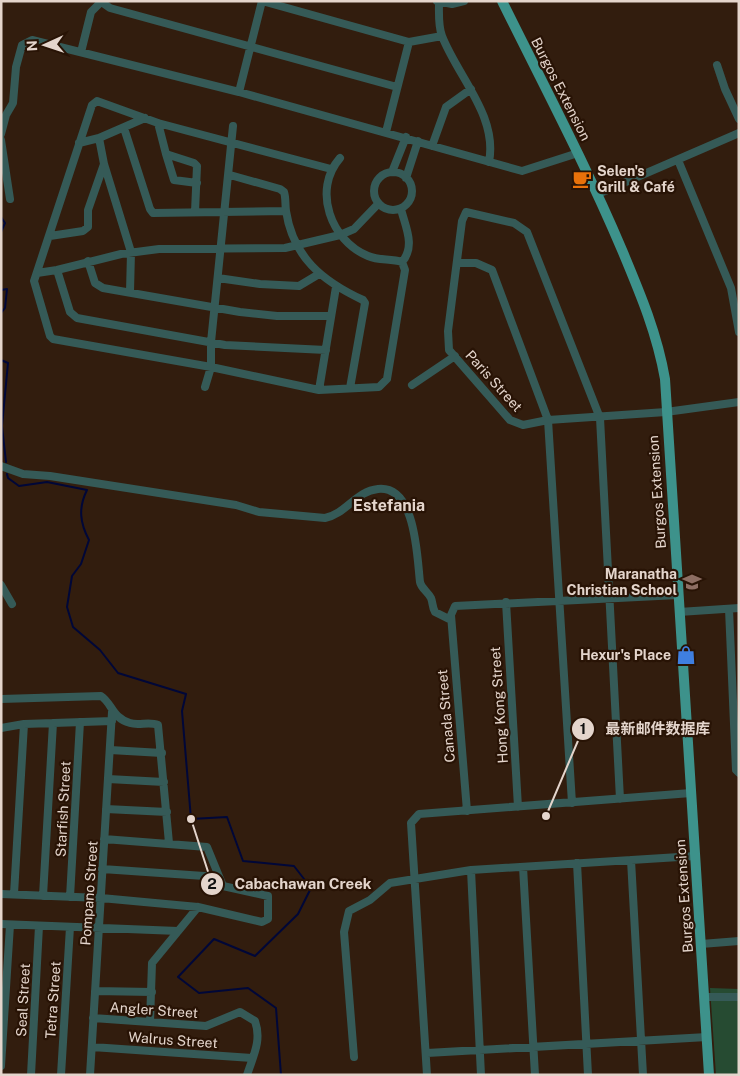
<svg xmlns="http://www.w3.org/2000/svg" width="740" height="1076" font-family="'Public Sans','Noto Sans SC',sans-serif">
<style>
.green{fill:#264b32}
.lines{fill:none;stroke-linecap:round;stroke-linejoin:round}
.stream{stroke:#000738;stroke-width:2}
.minor{stroke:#355a57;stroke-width:8}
.major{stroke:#3d928b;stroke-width:10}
.labels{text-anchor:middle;stroke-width:4.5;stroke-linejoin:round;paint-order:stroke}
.street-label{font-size:14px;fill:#e4d5cc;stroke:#281305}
.poi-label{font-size:14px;font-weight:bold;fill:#e4d5cc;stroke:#281305;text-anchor:end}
.quarter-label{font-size:16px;font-weight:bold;fill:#e4d5cc;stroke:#281305}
.leader{fill:none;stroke:#e4d5cc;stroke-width:2}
.callout-dot{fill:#e4d5cc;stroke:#281305;stroke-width:2}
.mark-label{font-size:15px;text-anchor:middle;font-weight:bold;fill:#111}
.callout-label{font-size:15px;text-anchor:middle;font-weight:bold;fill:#e4d5cc;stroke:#281305;stroke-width:4.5;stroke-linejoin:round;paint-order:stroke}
</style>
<rect width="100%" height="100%" fill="#321d0e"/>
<path class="green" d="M710,988L739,989V1075H716Z"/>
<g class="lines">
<path class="stream" d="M1,217L5,223L1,232
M1,290L7,289L5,308L1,313
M1,360L8,363L2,426L6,462
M7,474L8,478L19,486L47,482L87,490C78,508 80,523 89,540L81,564L72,576L67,607L73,627L100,650L118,673L186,694L182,711L191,819L227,817L243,861L294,866L311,888L298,914L255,956L214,939L178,977L199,993L248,988L276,1008L281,1075"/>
<path class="minor" d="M100,1L110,8L397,87
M262,1L409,42L442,36
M437,1L452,4L464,1
M439,2C439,13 438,26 442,36C458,77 498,116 489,162
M81,52L91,12L100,3
M717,65L725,89L739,119
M239,92L262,1
M158,123L166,154L194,163L197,166L195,212
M124,128L150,209L153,213L286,211
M386,132L409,42
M1,134L6,115L13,103L16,67L22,45L32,40L239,92L522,171L578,153
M99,138L104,164L131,252L130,292
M1,140L10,199
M79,143L99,138L145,118
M432,146L446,107L471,89
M166,154L174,180L197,183
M340,158C312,190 331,241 368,256C379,261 391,258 402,262
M678,160L731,288L739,332
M331,169L158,123L97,101L92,105L34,281L50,336L53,339L211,367L319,390L379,387L387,379L405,270L402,262
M374 191a19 19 0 1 1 38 0a19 19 0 1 1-38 0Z
M392,172L406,137
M230,175L280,189L284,192C286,198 285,204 286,211C293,257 322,281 363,300L365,303L350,388
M406,178L418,141
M598,194L739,133
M401,209C405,226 416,246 402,262
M50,236L83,231L88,227V210L104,164
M88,261L95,283L103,288L240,312L277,316H331
M457,263H476L492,270L548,420L572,803
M57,270L70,312L77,318L225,345L326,350
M37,273L57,270L121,254L159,249L285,248L340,235L354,229L378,204
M218,278L260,284L299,286L319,274
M412,385L455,356
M205,387L211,367V342L233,126
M319,390L336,287
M1,466L23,474L50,476L236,505L259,512L325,518C346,514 356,491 378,489C416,485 417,557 420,582C421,588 428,592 431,598C433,603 432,607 435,612L451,620
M1,585L12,604
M506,602L518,807
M729,609L736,770L739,773
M679,612L739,608
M1,699L101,696C112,703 112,718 130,723C139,726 149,721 158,725L169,843
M1,728L24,724L112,721
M110,750L162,753
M108,779L164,782
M620,799L600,418L527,232L514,223L466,212L462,221L448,331L449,350L510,420L523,425L548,420L666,412L739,402
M106,809L167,812
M467,811L451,615L455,606L678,595
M631,860L643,1075
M577,863L588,1075
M523,867L535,1075
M102,869L219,877
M471,870L481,1075
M1,894L101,898L198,907L262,922L268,919V896L223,886L207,847L104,839
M14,894L24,724
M43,896L53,723
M70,897L80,722
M1,924L178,931
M701,944L739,941
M95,991L152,992
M704,997H739
M93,1018L206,1026L240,1012L255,1021C262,1041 253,1056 247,1075
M150,1022L152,963L198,907
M92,1047L252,1058
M427,1053L707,1037
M354,1057L344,932L349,911L370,900L390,883L471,870L695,856
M1,1066L10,925
M31,1075L39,926
M61,1075L70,927
M90,1075L112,712
M427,1075L411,823L419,814L691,793"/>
<path class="major" d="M502,1C543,84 586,165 622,250C640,293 657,333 665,379L709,1075"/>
</g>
<defs>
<g id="cafe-bare" transform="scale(1.5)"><path d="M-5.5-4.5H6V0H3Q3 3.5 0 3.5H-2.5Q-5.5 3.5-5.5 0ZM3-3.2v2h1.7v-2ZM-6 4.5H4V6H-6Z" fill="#e8710a" stroke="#281305" stroke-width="2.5" paint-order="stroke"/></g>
<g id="school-bare" transform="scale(1.5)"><path d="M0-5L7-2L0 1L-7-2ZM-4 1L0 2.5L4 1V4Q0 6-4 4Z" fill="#8d6e63" stroke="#281305" stroke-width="2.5" paint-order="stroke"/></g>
<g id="shop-bare" transform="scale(1.5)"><path d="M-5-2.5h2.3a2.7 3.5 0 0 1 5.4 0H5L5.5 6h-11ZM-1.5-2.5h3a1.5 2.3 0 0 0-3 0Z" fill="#3f7fe0" stroke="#281305" stroke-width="2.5" paint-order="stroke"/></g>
</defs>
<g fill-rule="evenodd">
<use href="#cafe-bare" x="582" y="179"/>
<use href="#school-bare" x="692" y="582"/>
<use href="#shop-bare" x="686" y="655"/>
</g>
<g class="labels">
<g class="street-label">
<text transform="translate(561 89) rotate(63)" y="5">Burgos Extension</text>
<text transform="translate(494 381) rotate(48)" y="5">Paris Street</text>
<text transform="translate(657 492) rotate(-94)" y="5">Burgos Extension</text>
<text transform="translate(499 705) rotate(-94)" y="5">Hong Kong Street</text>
<text transform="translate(446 716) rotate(-95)" y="5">Canada Street</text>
<text transform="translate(63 809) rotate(-87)" y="5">Starfish Street</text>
<text transform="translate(89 893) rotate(-86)" y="5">Pompano Street</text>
<text transform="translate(684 896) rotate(-94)" y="5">Burgos Extension</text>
<text transform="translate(23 1000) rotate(-87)" y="5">Seal Street</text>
<text transform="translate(53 1000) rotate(-86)" y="5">Tetra Street</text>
<text transform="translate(154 1010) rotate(4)" y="5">Angler Street</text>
<text transform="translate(173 1040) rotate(4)" y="5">Walrus Street</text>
</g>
<g class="poi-label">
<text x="597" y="176" text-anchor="start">Selen's<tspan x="597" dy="16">Grill &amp; Café</tspan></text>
<text x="677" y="579">Maranatha<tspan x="677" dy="16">Christian School</tspan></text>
<text x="671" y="660">Hexur's Place</text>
</g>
<g class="quarter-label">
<text x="389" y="511">Estefania</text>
</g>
</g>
<path class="leader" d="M546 816L583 729M191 819L212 884"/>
<g class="callout-dot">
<circle cx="546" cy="816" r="5"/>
<circle cx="191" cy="819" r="5"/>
<circle cx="583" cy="729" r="12"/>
<circle cx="212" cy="884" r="12"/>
</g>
<g class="mark-label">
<text x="583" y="734">1</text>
<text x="212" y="889">2</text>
</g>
<g class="callout-label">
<text x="658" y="734">最新邮件数据库</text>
<text x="303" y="889">Cabachawan Creek</text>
</g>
<rect width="740" height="1076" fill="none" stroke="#e4d5cc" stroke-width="5"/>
<g transform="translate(45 45) rotate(267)" stroke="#281305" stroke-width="4" paint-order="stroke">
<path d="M0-4L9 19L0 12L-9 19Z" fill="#e4d5cc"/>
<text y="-8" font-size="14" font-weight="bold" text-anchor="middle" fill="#e4d5cc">N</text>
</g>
</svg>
